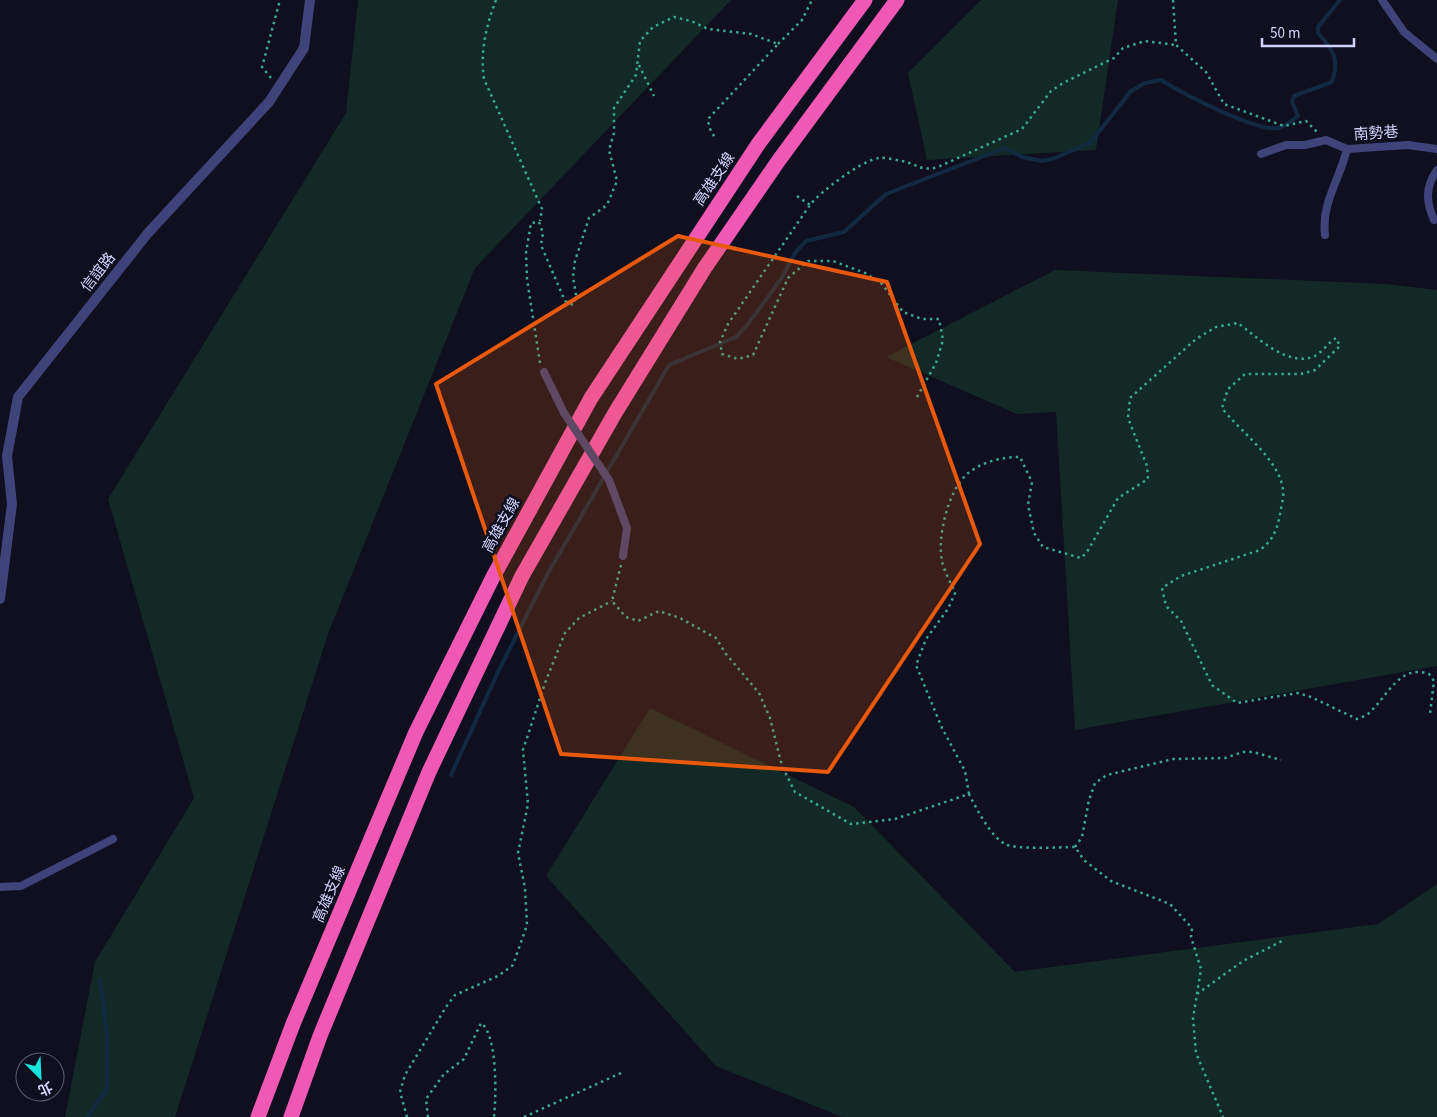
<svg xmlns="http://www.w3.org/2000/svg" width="1437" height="1117" font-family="'Source Sans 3','Noto Sans TC',sans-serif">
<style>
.green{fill:#122925}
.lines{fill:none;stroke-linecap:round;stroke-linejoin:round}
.stream{stroke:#122a41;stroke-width:4}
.path{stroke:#39a792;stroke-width:2.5;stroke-dasharray:2.5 4;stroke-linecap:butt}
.service{stroke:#3e447a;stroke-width:8}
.minor{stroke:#3e447a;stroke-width:10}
.motorway{stroke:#ef58b5;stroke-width:15}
.service-bridge{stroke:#3e447a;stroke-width:8}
.marked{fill:#e8590c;fill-opacity:0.2;stroke:#e8590c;stroke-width:4;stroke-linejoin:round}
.labels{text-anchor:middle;stroke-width:5;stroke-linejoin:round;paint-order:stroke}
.street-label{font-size:15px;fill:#d1d2fb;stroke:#0f0f1f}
</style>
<rect width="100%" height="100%" fill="#0f0f1f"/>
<path class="green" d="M358,0H731L475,268L328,634L175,1117H65L95,962L194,798L108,499L346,113Z
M981,0H1118L1096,150L927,160L908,73Z
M1055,270L1386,284L1437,290V666L1075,730L1056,412L1017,414L886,357Z
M650,708L854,807L1015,972L1378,924L1437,884V1117H842L716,1066L546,876Z"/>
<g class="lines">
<path class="stream" d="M451,775L498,672L547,575L669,365L736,337L748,324L781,279L795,253L806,241L844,232L886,194L1005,148L1022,157L1042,161L1055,158L1090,143L1131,91L1145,83L1161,80C1182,93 1256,132 1278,128C1285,127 1292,120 1298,116L1292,102L1294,96L1332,82C1340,59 1333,50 1318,33V27L1340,0
M87,1117L107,1089V1033L100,980"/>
<path class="path" d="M496,0C486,26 480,52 484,79L542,209L540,221
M1173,0L1176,45L1206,72L1224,104L1284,126L1306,121L1318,133
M778,44L802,20L812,0
M639,65L654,96
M271,78L262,67L280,0
M797,196L810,205
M540,363L527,279L526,253L531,223L539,222L543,233L541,245L565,301L573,305L576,295L573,277L575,261L589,218L607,205L617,181L609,150L614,133V108L636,75L640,41L653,27L674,17L691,21L708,29L751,34L778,44L708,119L709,127L715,138
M917,397L936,363L943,340L939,319H922L903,312L882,284L865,273L833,261H808L788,278L753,355L738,359L722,354L720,342L728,324L810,205C820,192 862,160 879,158C885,157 895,160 902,161C918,164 920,172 938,167L1022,129L1051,91L1063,83L1114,58L1123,48L1145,41L1176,45
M621,565L612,601L626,617L638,621L659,611L680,618L716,638L726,654L759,693L770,718L782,766L795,792L851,824L895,819L969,794C976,808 991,837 1005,844C1016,850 1060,847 1075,847L1084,860L1111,881L1170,904L1192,928L1191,937L1201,969L1193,1018L1196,1053L1223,1117
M969,794L965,771L942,728L916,665L926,639L948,609L955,593C951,583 944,571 942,561C937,537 948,491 967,474C981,462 1002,457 1020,457L1032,482L1028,505L1034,533L1043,547L1081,558L1087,552L1118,498L1148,479L1147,466L1128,418L1130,398L1196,339L1216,327L1238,323C1257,337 1288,368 1315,356C1322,352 1329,342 1336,338L1340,346L1315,370L1301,374H1245L1228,389L1222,408C1239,431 1281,460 1283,491C1284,498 1281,507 1280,514C1277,530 1273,540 1260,550L1181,576L1162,588L1166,606L1181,621L1212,685L1237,703L1298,693L1311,697L1357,719C1362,717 1368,715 1371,711C1388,695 1400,664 1429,674L1434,681L1430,714
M1075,847L1082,837L1089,800L1095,783L1107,775L1173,759L1225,758L1243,752H1253L1281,760
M1197,994L1243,961L1284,940
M407,1117L400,1092L405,1075L446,1007L455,995L498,976L513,965L527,925L525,888L518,853L528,804L523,750L545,683L565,633L579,618L612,601
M428,1117L426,1099L444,1074L464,1059L481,1023C498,1035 496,1098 494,1117
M524,1117L621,1073"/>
<path class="service" d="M1382,0L1404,32L1437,59
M1261,154L1286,145H1305L1326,140L1347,149L1408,145L1437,149
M1434,220C1426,202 1425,187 1437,170
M1325,235C1321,203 1340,179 1347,149
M0,887L21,886L113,839"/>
<path class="minor" d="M0,599L12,504L7,456L18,397L148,233L269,102L304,48L310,0"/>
<path class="motorway" d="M258,1117L293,1024L416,732L493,577L591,398L759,143L865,0
M291,1117L320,1036L429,772L522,576L615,413L704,269L779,160L897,0"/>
<path class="service-bridge" d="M544,372L564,413L609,480L627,528L623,556"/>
</g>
<path class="marked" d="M678,236L887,282L980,544L828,772L561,754L436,384Z"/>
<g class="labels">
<g class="street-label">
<text transform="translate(1376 133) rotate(-4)" y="5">南勢巷</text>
<text transform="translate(714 179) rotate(-56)" y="5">高雄支線</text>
<text transform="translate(98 272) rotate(-52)" y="5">信誼路</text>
<text transform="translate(501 525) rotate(-61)" y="5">高雄支線</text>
<text transform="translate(329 894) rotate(-67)" y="5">高雄支線</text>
</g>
</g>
<g transform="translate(40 1077) rotate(156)"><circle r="24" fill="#0f0f1f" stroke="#5d5d77"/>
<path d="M0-4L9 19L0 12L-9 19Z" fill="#15e3dc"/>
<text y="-8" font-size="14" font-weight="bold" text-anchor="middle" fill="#d1d2fb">北</text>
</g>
<path d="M1262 38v8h92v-8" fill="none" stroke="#d1d2fb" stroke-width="2.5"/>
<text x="1270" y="38" font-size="15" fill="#d1d2fb" stroke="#0f0f1f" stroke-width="4" paint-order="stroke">50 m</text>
</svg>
